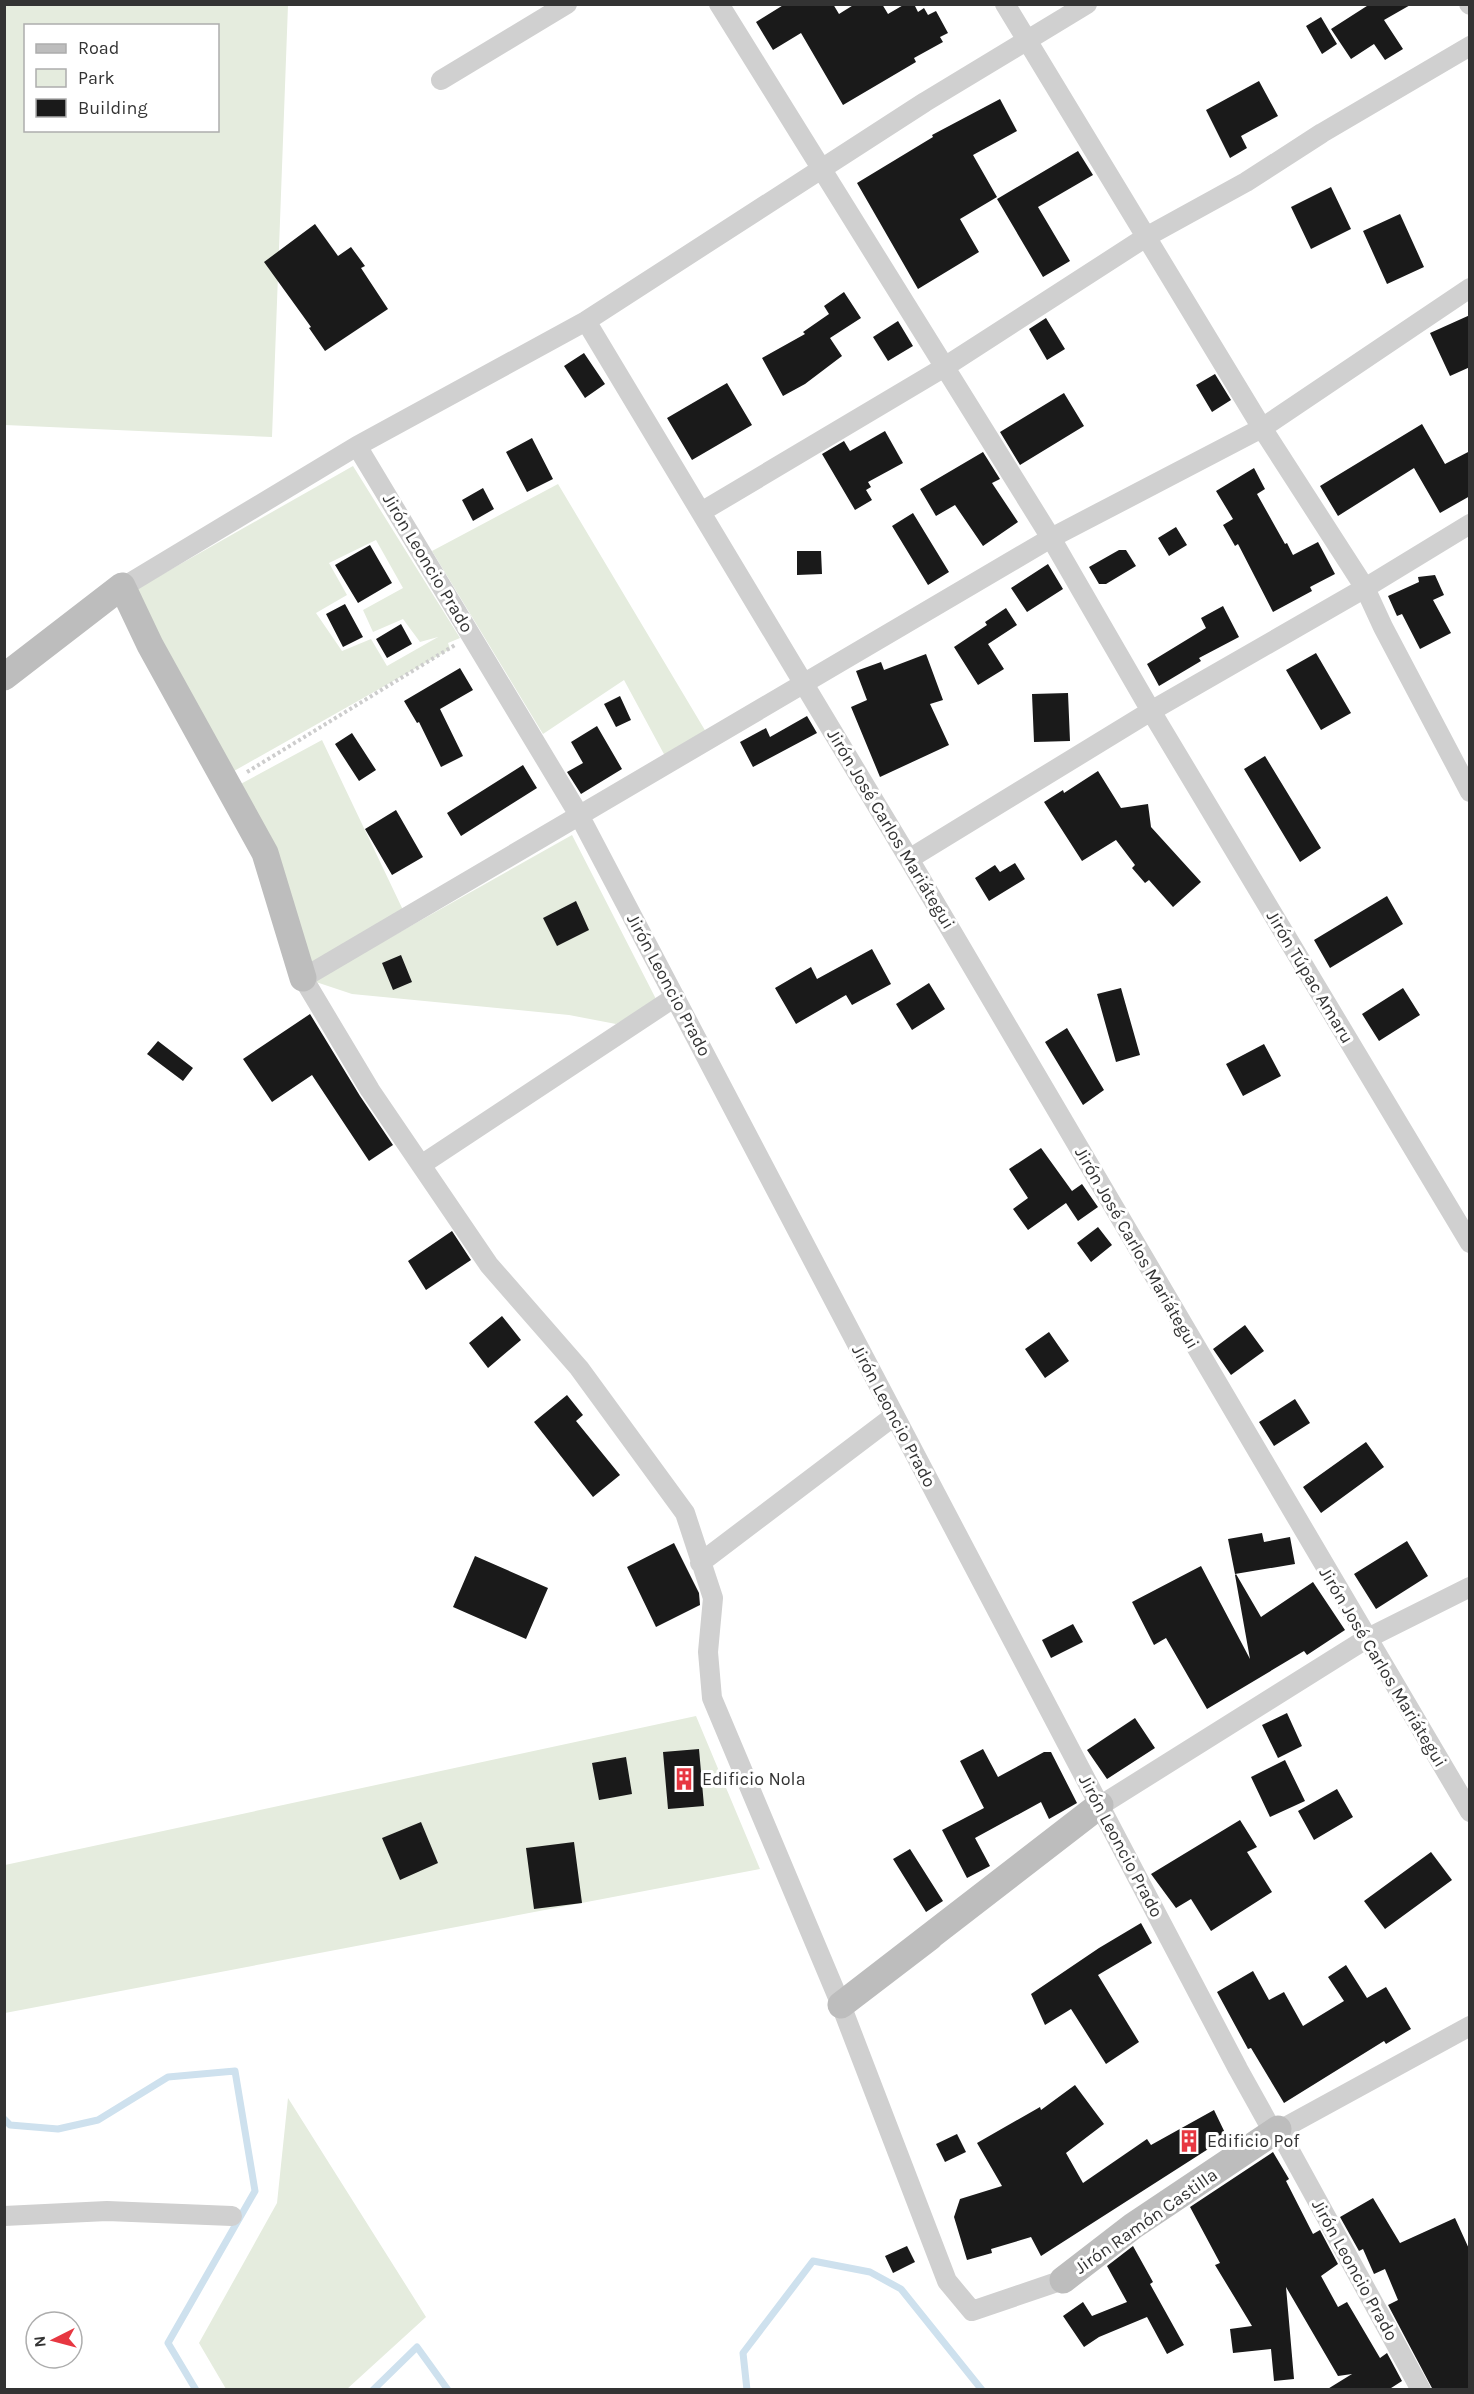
<svg xmlns="http://www.w3.org/2000/svg" width="1474" height="2394" font-family="Karla,sans-serif">
<style>
.green{fill:#e5ecde;fill-rule:evenodd}
.lines{fill:none;stroke-linecap:round;stroke-linejoin:round}
.stream{stroke:#cee1ee;stroke-width:7}
.building{fill:#1a1a1a}
.path{stroke:#cdcdcd;stroke-width:4;stroke-dasharray:3 3;stroke-linecap:butt}
.street{stroke:#d0d0d0;stroke-width:20}
.secondary{stroke:#bdbdbd;stroke-width:27}
.labels{text-anchor:middle;stroke-width:6;stroke-linejoin:round;paint-order:stroke}
.street-label{font-size:18px;fill:#333;stroke:#fff}
.poi-label{font-size:18px;fill:#333;stroke:#fff;text-anchor:start}
</style>
<rect width="100%" height="100%" fill="#fff"/>
<path class="green" d="M5,5H288L272,437L5,425ZM26,26H218V130H26Z
M353,466L460,638L448,643L450,649L234,771L133,591ZM376,540L403,588L363,610L373,632L403,619L420,642L438,637L387,666L371,639L342,651L316,613L347,595L329,563Z
M558,484L706,732L665,756L624,680L543,734L432,551Z
M322,740L403,910L307,967L235,787Z
M572,835L657,1001L616,1024L569,1015L352,994L313,981Z
M696,1716L760,1869L5,2013V1865Z
M288,2098L426,2317L347,2389H226L199,2343L277,2203Z"/>
<g class="lines">
<path class="stream" d="M4,2119L10,2125L58,2129L98,2120L168,2077L235,2071L255,2191L168,2343L196,2390
M373,2390L417,2347L448,2390
M747,2390L743,2353L813,2261L870,2272L901,2289L982,2390"/>
</g>
<path class="building" d="M785,4H833L839,14L855,4H882L888,14L905,4H914L918,12L924,8L928,15L936,11L948,33L940,37L943,42L914,58L916,62L843,105L801,33L773,50L756,22Z
M1370,4H1412L1384,20L1403,49L1385,60L1374,44L1351,59L1331,29Z
M1321,17L1337,44L1322,54L1306,26Z
M1259,81L1278,116L1241,136L1247,148L1230,158L1206,110Z
M1000,99L1017,131L973,155L997,197L960,219L979,252L918,289L857,183L933,137L932,135Z
M1078,151L1093,175L1038,207L1070,261L1043,277L997,199Z
M1331,187L1351,229L1311,249L1291,207Z
M1400,214L1424,267L1387,284L1363,231Z
M315,224L338,256L351,247L365,266L361,268L388,309L325,351L309,328L311,327L264,262Z
M844,292L861,318L830,338L842,356L805,384L783,396L762,358L805,334L803,332L829,314L824,306Z
M1470,315V367L1450,376L1430,333Z
M1046,318L1065,349L1047,360L1029,329Z
M898,321L913,346L888,361L873,337Z
M584,353L605,384L585,398L564,366Z
M1215,374L1231,400L1212,412L1196,385Z
M727,383L752,425L692,460L667,418Z
M1064,393L1084,426L1020,465L1000,432Z
M1422,424L1445,464L1470,451V496L1440,513L1414,468L1338,516L1320,486Z
M885,431L903,463L868,482L871,487L866,490L872,500L855,510L822,454L844,441L850,451Z
M532,438L553,479L527,492L506,452Z
M983,452L1000,479L992,483L1018,522L983,546L955,505L936,516L920,489Z
M1254,468L1265,489L1257,494L1285,544L1287,543L1293,555L1318,542L1335,574L1310,587L1312,591L1273,612L1238,544L1235,546L1223,525L1233,519L1216,491Z
M483,488L494,509L473,521L462,500Z
M913,513L949,572L928,585L892,526Z
M1176,527L1187,545L1169,556L1158,538Z
M370,545L392,583L358,603L335,565Z
M1119,550H1126L1136,566L1106,584H1099L1089,567Z
M797,551H821L822,574L797,575Z
M1048,564L1063,589L1027,612L1011,588Z
M1435,575L1444,595L1433,600L1451,633L1420,649L1402,614L1397,616L1388,596L1419,582L1418,577Z
M345,604L363,637L343,647L326,614Z
M1223,606L1239,637L1199,658L1201,661L1159,686L1147,664L1206,628L1201,618Z
M1006,608L1017,625L988,644L1004,669L978,685L954,647L987,625L985,622Z
M401,624L412,644L387,658L376,639Z
M1316,653L1351,713L1321,730L1286,670Z
M926,654L943,700L930,704L949,745L880,777L851,707L867,700L856,671L881,662L884,670Z
M460,668L473,690L440,709L463,756L441,767L419,722L417,723L404,701Z
M1068,693L1070,741L1034,742L1032,694Z
M620,696L631,720L616,727L604,704Z
M807,716L817,733L753,767L740,742L766,728L770,737Z
M597,726L622,769L581,794L567,772L583,763L571,742Z
M352,733L376,770L359,781L335,744Z
M1265,756L1321,848L1300,862L1244,769Z
M523,765L537,788L461,836L447,813Z
M1098,771L1121,808L1148,804L1151,827L1201,882L1173,907L1149,880L1145,883L1132,868L1135,865L1116,840L1082,861L1044,802L1063,790L1064,793Z
M396,810L423,857L392,875L365,829Z
M1015,863L1025,879L989,901L975,878L995,865L1000,872Z
M1387,896L1403,924L1330,968L1314,940Z
M576,901L589,930L557,946L543,918Z
M872,949L891,984L852,1005L846,995L796,1024L775,988L811,967L817,979Z
M401,955L412,982L393,990L382,963Z
M929,983L945,1009L912,1030L896,1004Z
M1121,988L1140,1055L1116,1062L1097,994Z
M1403,988L1420,1015L1379,1041L1362,1014Z
M310,1014L360,1096L393,1145L369,1161L312,1075L272,1102L243,1059Z
M1067,1028L1104,1090L1083,1105L1045,1042Z
M158,1041L193,1068L183,1081L147,1054Z
M1264,1044L1281,1076L1243,1096L1226,1064Z
M1041,1148L1072,1191L1082,1184L1098,1207L1078,1221L1066,1203L1028,1230L1013,1209L1028,1198L1009,1169Z
M1098,1227L1112,1245L1091,1262L1077,1243Z
M452,1231L471,1260L426,1290L408,1261Z
M502,1316L521,1340L488,1368L469,1343Z
M1245,1325L1264,1351L1231,1375L1213,1349Z
M1049,1332L1069,1361L1045,1378L1025,1349Z
M567,1395L583,1415L576,1421L620,1475L593,1497L534,1422Z
M1295,1399L1310,1423L1274,1446L1259,1422Z
M1366,1442L1384,1467L1321,1513L1303,1487Z
M1262,1533L1264,1542L1290,1537L1295,1564L1235,1574L1228,1539Z
M1407,1541L1428,1576L1376,1609L1354,1574Z
M674,1543L699,1593L700,1605L656,1627L627,1567Z
M475,1556L548,1588L526,1639L453,1607Z
M1201,1566L1250,1659L1235,1575L1236,1574L1261,1617L1313,1582L1345,1630L1307,1655L1304,1651L1207,1709L1166,1638L1154,1645L1132,1602Z
M1073,1624L1083,1642L1051,1658L1042,1640Z
M1287,1713L1302,1746L1278,1758L1262,1725Z
M1135,1718L1155,1748L1107,1779L1087,1750Z
M699,1749L704,1806L668,1809L663,1752Z
M983,1749L998,1777L1044,1752H1051L1077,1803L1049,1819L1041,1802L975,1838L990,1866L967,1878L942,1830L984,1808L960,1761Z
M626,1757L632,1794L599,1800L592,1763Z
M1285,1760L1305,1801L1270,1817L1251,1777Z
M1337,1789L1353,1817L1314,1840L1298,1811Z
M1240,1820L1257,1847L1247,1852L1272,1892L1211,1931L1191,1899L1176,1908L1151,1874Z
M421,1822L438,1863L400,1880L382,1838Z
M574,1842L582,1903L534,1909L526,1848Z
M910,1849L943,1901L926,1912L893,1859Z
M1431,1852L1452,1880L1385,1929L1364,1901Z
M1141,1923L1152,1943L1098,1975L1139,2042L1106,2064L1071,2009L1045,2025L1031,1994L1099,1948Z
M1346,1965L1367,1998L1386,1987L1411,2029L1386,2044L1384,2041L1284,2103L1251,2048L1248,2049L1217,1992L1253,1971L1269,2000L1284,1992L1303,2026L1344,2001L1328,1977Z
M1075,2085L1104,2124L1066,2153L1083,2183L1147,2139L1151,2145L1214,2110L1227,2137L1041,2256L1031,2237L991,2249L992,2253L967,2260L954,2217L960,2199L1002,2186L977,2143L1040,2107L1041,2110Z
M957,2134L966,2152L945,2162L936,2144Z
M1273,2152L1289,2179L1286,2181L1313,2234L1320,2230L1338,2264L1321,2276L1338,2307L1347,2302L1380,2358L1387,2353L1402,2381L1388,2390H1326L1352,2374L1338,2376L1286,2287L1294,2379L1274,2381L1271,2349L1233,2353L1230,2329L1252,2326L1215,2265L1220,2263L1190,2207Z
M1373,2198L1400,2243L1455,2218L1470,2251V2390H1433L1388,2305L1398,2300L1385,2269L1374,2274L1363,2249L1359,2251L1340,2217Z
M907,2246L915,2262L893,2273L885,2256Z
M1133,2246L1153,2282L1150,2284L1184,2345L1167,2354L1147,2317L1099,2337L1084,2347L1063,2316L1083,2302L1092,2316L1127,2302L1107,2266Z"/>
<g class="lines">
<path class="path" d="M247,772L455,645"/>
<path class="street" d="M719,4L1051,538L1151,711L1470,1243
M1005,4L1262,428L1365,588L1383,627L1470,792
M1469,4L1470,5
M441,80L567,4
M586,321L909,859L1470,1812
M357,446L579,815L1238,2069L1268,2123L1278,2129L1421,2390
M701,512L943,368L1146,237L1246,182L1322,133L1470,46
M113,593L357,446L586,321L925,102L1087,4
M909,859L1151,711L1365,588L1470,524
M299,965L303,978L370,1090L489,1265L579,1368L685,1513L713,1598L708,1652L712,1698L841,2005L947,2281L972,2311L1063,2280L1073,2272
M303,978L1051,538L1262,428L1470,288
M421,1165L675,997
M700,1563L894,1416
M1090,1812L1366,1639L1470,1587
M1267,2137L1470,2026
M4,2216L107,2211L232,2216"/>
<path class="secondary" d="M4,677L122,586L150,645L265,853L303,978
M930,1937L841,2005L1100,1805
M1063,2280L1133,2226L1278,2129"/>
</g>
<defs>
<g id="building-bare" transform="scale(1.8)"><path d="M-4-6H4V6H1V3H-1V6H-4ZM-2.5-4.3h1.7v1.8h-1.7ZM.8-4.3h1.7v1.8H.8ZM-2.5-1h1.7V.8h-1.7ZM.8-1h1.7V.8H.8Z" fill="#e73741" stroke="#fff" stroke-width="2.5" paint-order="stroke"/></g>
</defs>
<g fill-rule="evenodd">
<use href="#building-bare" x="684" y="1779"/>
<use href="#building-bare" x="1189" y="2141"/>
</g>
<g class="labels">
<g class="street-label">
<text transform="translate(428 563) rotate(59)" y="6">Jirón Leoncio Prado</text>
<text transform="translate(891 829) rotate(59)" y="6">Jirón José Carlos Mariátegui</text>
<text transform="translate(1310 977) rotate(59)" y="6">Jirón Túpac Amaru</text>
<text transform="translate(669 985) rotate(62)" y="6">Jirón Leoncio Prado</text>
<text transform="translate(1137 1248) rotate(60)" y="6">Jirón José Carlos Mariátegui</text>
<text transform="translate(894 1416) rotate(62)" y="6">Jirón Leoncio Prado</text>
<text transform="translate(1383 1667) rotate(59)" y="6">Jirón José Carlos Mariátegui</text>
<text transform="translate(1121 1846) rotate(62)" y="6">Jirón Leoncio Prado</text>
<text transform="translate(1146 2221) rotate(-35)" y="6">Jirón Ramón Castilla</text>
<text transform="translate(1355 2270) rotate(61)" y="6">Jirón Leoncio Prado</text>
</g>
<g class="poi-label">
<text x="702" y="1785">Edificio Nola</text>
<text x="1207" y="2147">Edificio Pof</text>
</g>
</g>
<rect width="1474" height="2394" fill="none" stroke="#333333" stroke-width="12"/>
<rect x="24" y="24" width="195" height="108" fill="#ffffff" stroke="#adadad" stroke-width="1.5"/>
<rect x="36" y="44" width="30" height="9" fill="#bdbdbd" stroke="#adadad" stroke-width="1.5"/>
<text x="78" y="54" font-size="18" fill="#333333">Road</text>
<rect x="36" y="69" width="30" height="18" fill="#e5ecde" stroke="#adadad" stroke-width="1.5"/>
<text x="78" y="84" font-size="18" fill="#333333">Park</text>
<rect x="36" y="99" width="30" height="18" fill="#1a1a1a" stroke="#adadad" stroke-width="1.5"/>
<text x="78" y="114" font-size="18" fill="#333333">Building</text>
<g transform="translate(54 2340) rotate(264)"><circle r="28" fill="#ffffff" stroke="#adadad" stroke-width="1.5"/>
<path d="M0-4.5L10 22L0 15L-10 22Z" fill="#e73741"/>
<text y="-9" font-size="16" font-weight="bold" text-anchor="middle" fill="#333333">N</text>
</g>
</svg>
